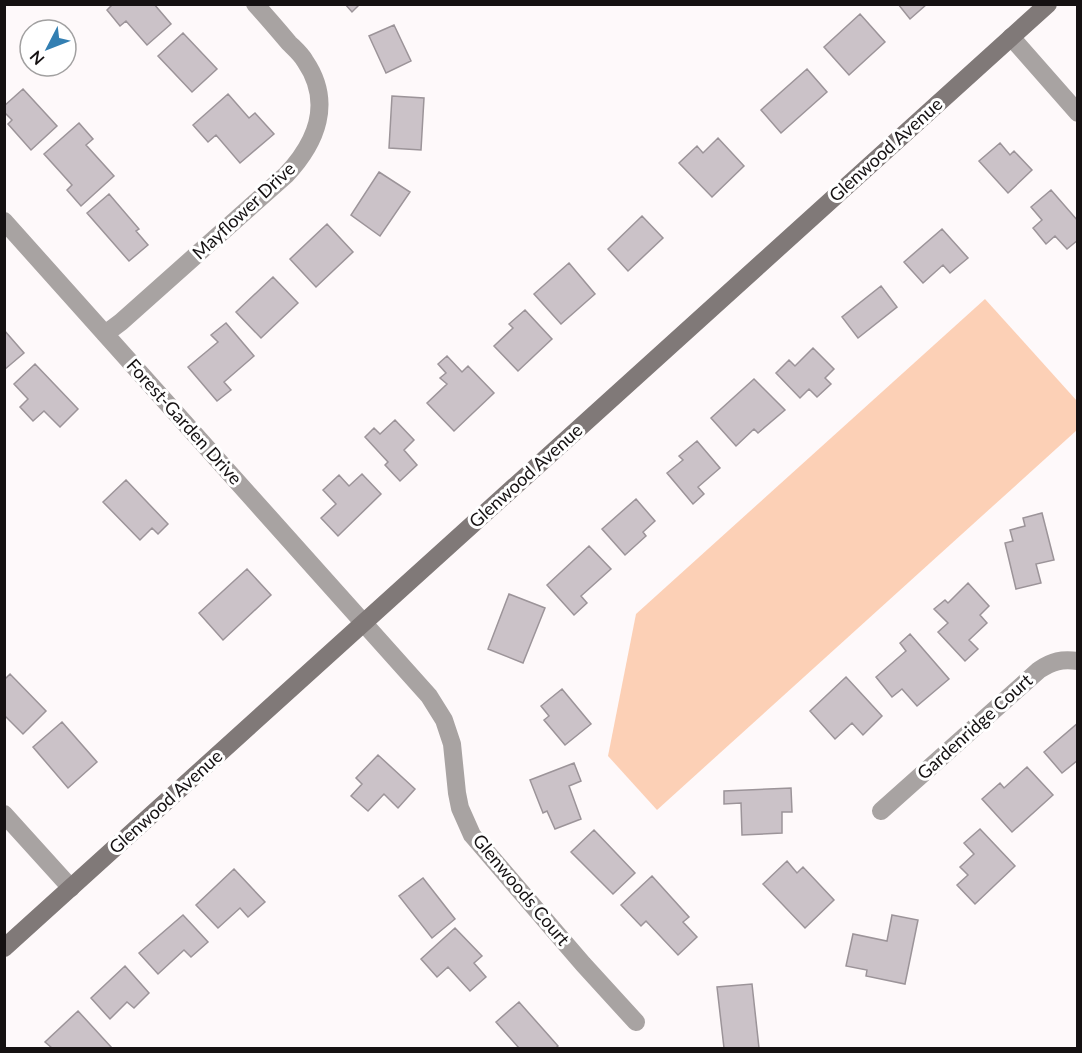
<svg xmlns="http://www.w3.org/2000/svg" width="1082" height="1053" font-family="Lato,sans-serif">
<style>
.green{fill:#fcd0b6}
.building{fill:#cbc2c8;stroke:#9c9499;stroke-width:1.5}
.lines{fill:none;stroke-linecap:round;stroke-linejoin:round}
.street{stroke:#a8a3a2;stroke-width:18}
.secondary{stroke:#807978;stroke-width:18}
.labels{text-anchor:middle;stroke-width:6;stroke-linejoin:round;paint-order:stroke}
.street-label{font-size:18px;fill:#151112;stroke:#fff}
</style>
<rect width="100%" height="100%" fill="#fef9fa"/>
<path class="green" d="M985,299L1077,401V430L657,810L608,756L636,614Z"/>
<path class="building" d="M113,4H154L171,24L147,45L126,21L120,26L107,10Z
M345,4H360L352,12Z
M898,4H927L910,19Z
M860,14L885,42L849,75L824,47Z
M394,25L411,61L386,73L369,36Z
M183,33L217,69L192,92L158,56Z
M807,69L827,92L781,133L761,110Z
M23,89L57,126L31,150L8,124L12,120L4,112V106Z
M228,94L249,118L255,113L274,134L240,163L216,135L208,142L193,125Z
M392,96L424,98L421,150L389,148Z
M79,123L93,139L86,145L114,176L81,206L67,190L72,185L44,154Z
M718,138L744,166L712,197L679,163L697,146L703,153Z
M1000,143L1010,155L1014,151L1032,170L1008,193L979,161Z
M379,172L410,192L380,236L351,215Z
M1051,190L1078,221V240L1067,249L1055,236L1046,244L1033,228L1042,220L1031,207Z
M109,194L139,229L136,231L148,245L129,261L87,213Z
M642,216L663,238L628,271L608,249Z
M327,224L353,252L316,287L290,259Z
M942,229L968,258L950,273L943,265L923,283L904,262Z
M569,263L595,294L561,324L534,294Z
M273,277L298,303L261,338L236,312Z
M881,286L897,307L858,338L842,317Z
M525,310L552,339L518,371L494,346L513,328L509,324Z
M226,323L254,356L224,382L231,390L217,401L188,367L218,342L211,335Z
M4,330L24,353L4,370Z
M813,348L834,369L825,378L831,384L817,397L809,389L800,398L776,373L789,360L795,366Z
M447,356L462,372L468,366L494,393L454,431L427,403L447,384L440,378L446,373L438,364Z
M35,364L78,409L60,427L44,411L33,421L20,407L28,399L14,384Z
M754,379L785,410L758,433L754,429L736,446L711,418Z
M395,420L414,440L404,450L417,465L400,481L385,465L388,462L365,437L374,428L380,434Z
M697,441L720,468L698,487L704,494L693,504L667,473L683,460L679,456Z
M362,474L381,494L338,536L321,518L336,504L323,490L339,475L349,486Z
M126,480L168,524L158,534L152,528L140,540L103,502Z
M636,499L655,521L643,532L646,536L625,555L602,529Z
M1042,513L1054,560L1036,564L1041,583L1016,589L1005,543L1013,541L1010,530L1025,526L1023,518Z
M589,546L611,569L581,596L587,603L574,615L547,585Z
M247,569L271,595L223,640L199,613Z
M968,583L989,606L980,615L987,623L969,640L978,649L965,661L938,632L948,623L934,609L945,600L948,603Z
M509,594L545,608L523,663L488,649Z
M910,634L949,679L917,706L902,689L892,697L876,677L906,651L900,643Z
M10,674L46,711L23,734L4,715V680Z
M846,677L882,716L863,735L852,723L835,739L810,711Z
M562,689L591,724L565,745L544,720L549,716L541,706Z
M62,722L97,762L68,788L33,747Z
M1078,723V760L1062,773L1044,752Z
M378,755L415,789L398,808L384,794L368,811L351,796L362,784L356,778Z
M574,763L581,781L569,786L581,819L555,829L547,811L543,813L530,780Z
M1027,767L1053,795L1012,832L982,799L1000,783L1004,788Z
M791,788L792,812H782V833L742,835L741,803L724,804V791Z
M980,829L1015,866L975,904L957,885L968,875L960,867L974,854L964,843Z
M594,830L635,873L613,894L571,852Z
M787,861L797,873L803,867L834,900L805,928L763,884Z
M234,869L265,902L248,917L240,908L218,928L196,905Z
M652,876L689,917L683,922L697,937L678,955L646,921L641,926L621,905Z
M423,878L455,919L432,938L399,896Z
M183,915L208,942L191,957L184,950L158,974L139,953Z
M892,915L918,920L905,984L866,976L867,970L846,966L853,934L887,941Z
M455,928L482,956L474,963L486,977L470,991L448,967L437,977L421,959Z
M125,966L149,993L134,1008L127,1002L110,1019L91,998Z
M752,984L759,1048H724L717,987Z
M519,1002L558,1046L556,1048H519L496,1022Z
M78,1011L112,1048H52L45,1042Z"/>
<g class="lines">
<path class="street" d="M1011,37L1078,113
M4,221L429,696L444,720L452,744L457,793L460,808L472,835L583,964L636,1022
M105,334L121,322L286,175C317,142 333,102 305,61C301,54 295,49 289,43C278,30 267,17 255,4
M881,811L1039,670C1053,661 1061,659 1078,661
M4,814L71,888"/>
<path class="secondary" d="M4,948L1048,4"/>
</g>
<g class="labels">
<g class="street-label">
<text transform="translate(886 150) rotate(-42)" y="6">Glenwood Avenue</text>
<text transform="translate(244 211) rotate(-43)" y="6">Mayflower Drive</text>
<text transform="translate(184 422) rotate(48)" y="6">Forest-Garden Drive</text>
<text transform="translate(526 476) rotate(-42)" y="6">Glenwood Avenue</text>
<text transform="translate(975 727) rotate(-42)" y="6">Gardenridge Court</text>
<text transform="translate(166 802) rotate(-42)" y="6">Glenwood Avenue</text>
<text transform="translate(521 890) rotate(50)" y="6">Glenwoods Court</text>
</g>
</g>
<rect width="1082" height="1053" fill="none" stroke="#151112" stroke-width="12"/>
<g transform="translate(48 48) rotate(228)"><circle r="28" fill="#ffffff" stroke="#a1a0a0" stroke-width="1.5"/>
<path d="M0-4.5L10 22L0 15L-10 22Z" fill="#337fb2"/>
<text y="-9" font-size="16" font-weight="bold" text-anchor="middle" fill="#151112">N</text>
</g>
</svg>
